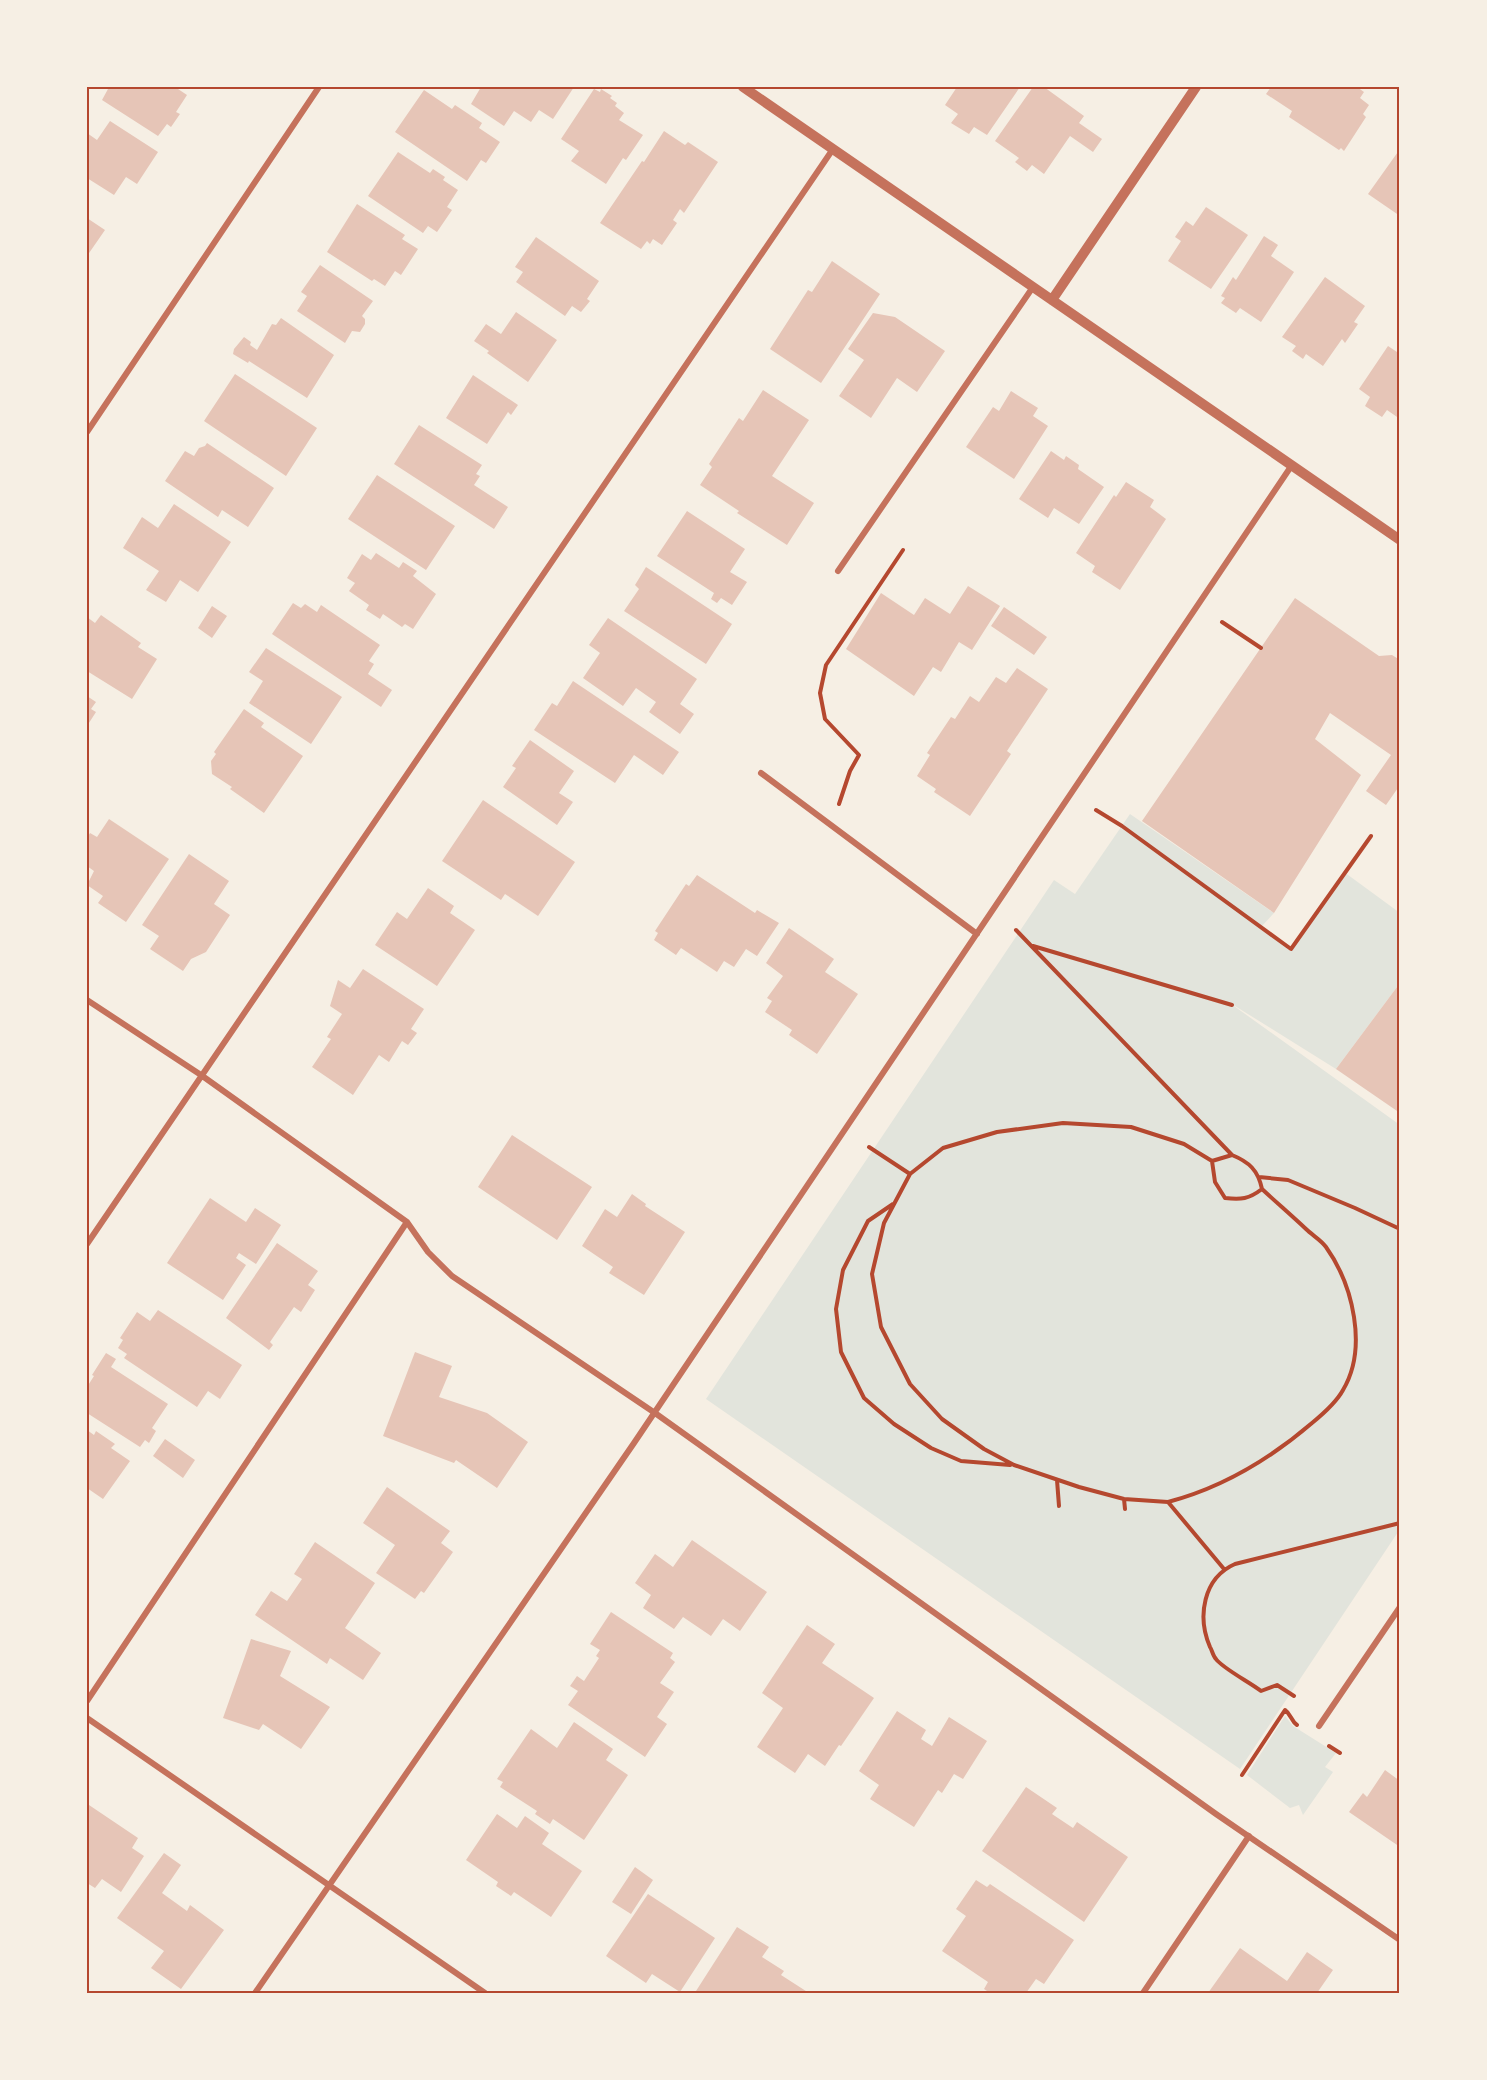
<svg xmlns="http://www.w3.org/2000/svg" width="1487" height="2080" font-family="'Noto Sans',sans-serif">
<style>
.green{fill:#e2e4dc}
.building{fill:#e6c5b7}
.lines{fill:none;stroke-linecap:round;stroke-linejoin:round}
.path{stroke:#b5482f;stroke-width:4}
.minor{stroke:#c5725c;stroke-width:6}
.tertiary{stroke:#c5725c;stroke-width:10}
.neatline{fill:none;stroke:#b5482f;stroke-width:2}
</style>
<rect width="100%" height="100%" fill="#f6efe4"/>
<path class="green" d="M1130,814L1274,913L1261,927L1291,949L1344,872L1400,913V983L1336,1069L1227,1001L1400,1125V1529L1240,1769L706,1399L1054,880L1075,894Z
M1285,1716L1293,1726L1336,1753L1325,1767L1333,1772L1303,1815L1299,1805L1290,1808L1247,1775Z"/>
<path class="building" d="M105,87H175L187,95L176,112L180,114L171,127L167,124L158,136L102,100L108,89Z
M481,87H574L553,119L539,110L531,122L514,111L504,126L471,104Z
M957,87H1020L987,135L974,127L969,134L951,123L958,114L945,105Z
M1033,87H1044L1084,116L1079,123L1102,139L1093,152L1070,136L1044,174L1032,165L1027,171L1015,162L1019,158L995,141Z
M1271,87H1357L1364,92L1360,98L1369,105L1363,114L1366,117L1344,151L1341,148L1339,150L1289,117L1292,111L1266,94Z
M594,89L600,92L601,89L612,96L610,98L617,103L615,106L624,113L619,120L643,135L626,160L623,158L606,184L571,161L579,151L561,139Z
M424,90L452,109L455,105L482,123L479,128L500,142L486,163L481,160L467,181L395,132Z
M110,121L158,152L137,184L126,177L114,195L87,178V133L97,140Z
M664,131L685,145L688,142L718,162L684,213L680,209L673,220L677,223L662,245L653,239L650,244L647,241L641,249L600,223L642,161L644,162Z
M1400,149V216L1368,194Z
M398,152L430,173L433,169L445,177L443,180L458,190L447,207L452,210L437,232L428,226L423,233L368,196Z
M357,204L405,235L402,239L418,249L401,275L395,271L385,286L374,279L372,281L327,252Z
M1206,207L1248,235L1211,289L1168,261L1181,241L1175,237L1186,221L1193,226Z
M87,218L105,230L87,256Z
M1264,236L1278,245L1271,256L1294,272L1261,322L1240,308L1236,313L1221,303L1225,298L1221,296L1233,277L1236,280Z
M536,237L599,281L587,299L590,301L581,312L572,306L565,316L516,282L523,272L515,267Z
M832,261L880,294L821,383L770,349L808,290L812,292Z
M320,265L373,301L362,316L365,319V324L360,332L352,331L345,343L297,311L307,296L301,292Z
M1325,277L1365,306L1354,322L1358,324L1345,343L1342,339L1323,366L1306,354L1303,359L1292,351L1296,346L1282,337Z
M516,312L557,340L528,382L487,353L489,351L474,341L486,324L501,334Z
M873,313L895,317L945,351L917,392L897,378L871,418L839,396L864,360L848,349Z
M281,318L334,355L307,398L249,361L248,363L233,354L234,349L244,337L251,342L250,345L257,350L272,324L276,325Z
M1388,346L1400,354V419L1387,410L1382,417L1365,406L1370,397L1359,389Z
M235,374L317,428L286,476L204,421Z
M473,375L518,405L511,415L508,412L487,444L446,418Z
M763,390L809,420L772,476L814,503L787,545L737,513L739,511L700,485L712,467L709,464L739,418L743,421Z
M1011,391L1038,408L1033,416L1048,426L1014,479L966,447L993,407L999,411Z
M419,425L482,465L476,474L480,476L474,485L508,507L494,529L394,464Z
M207,443L274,488L248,527L222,510L218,517L165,481L185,451L194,456L199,448L205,446Z
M1051,451L1064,460L1066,456L1079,465L1078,469L1104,487L1079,524L1054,508L1048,518L1019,499Z
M377,475L455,526L426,570L348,519Z
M1126,482L1154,500L1150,507L1166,519L1120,590L1092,572L1095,566L1076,553L1114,495L1116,497Z
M174,504L231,542L198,592L180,580L166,602L146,590L159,571L123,548L142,517L158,528Z
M687,511L745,549L730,572L747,582L732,605L721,598L717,603L711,599L714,593L657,556Z
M376,553L399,568L403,562L417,571L413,576L436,594L413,629L405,624L402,627L383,614L380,619L366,610L369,605L349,591L355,583L347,578L362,554L371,560Z
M646,567L732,624L706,664L624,611L639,589L635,585Z
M968,586L1000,606L972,650L959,642L941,672L933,667L914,696L846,649L881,593L914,615L925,598L950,614Z
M1295,598L1379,656L1392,655L1400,660V785L1386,805L1366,791L1391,755L1330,713L1315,739L1361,775L1274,913L1142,821Z
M293,603L301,608L305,604L317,612L321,605L380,645L369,661L374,664L368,674L392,690L381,707L272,634Z
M212,606L227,616L212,638L198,628Z
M1004,607L1047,637L1034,655L991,626Z
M101,615L141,643L138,647L157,659L132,699L87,671V617L95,623Z
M608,618L697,679L680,704L694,714L680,734L649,712L656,702L636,688L623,706L583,678L600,653L589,645Z
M266,648L342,697L311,744L249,703L263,681L249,672Z
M1017,668L1048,689L1007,751L1011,754L970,816L934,792L936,789L917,776L930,755L927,753L951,717L955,719L970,696L979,702L996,677L1006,683Z
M573,681L679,752L663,775L634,755L615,783L534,730L552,703L557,706Z
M87,696L96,702L91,709L96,712L87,726Z
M244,709L264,723L261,727L303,756L264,813L230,789L232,787L212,774L211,761L216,754L214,752Z
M530,740L574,771L559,793L573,802L557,825L503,787L516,768L512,766Z
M483,800L575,862L538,916L505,894L501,900L442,861Z
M109,819L169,859L126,922L98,903L103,896L87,885L94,871L87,866V838L90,833L97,837Z
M189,854L229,881L214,904L230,915L206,952L191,959L183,971L150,949L159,936L142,925Z
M697,875L755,913L757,910L779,923L757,956L746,949L734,967L724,961L717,972L681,948L676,955L654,940L658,933L655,931L686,884L689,886Z
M428,888L454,906L450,913L475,930L437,986L375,945L397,912L407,919Z
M789,928L834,959L825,972L858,994L817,1054L789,1035L792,1030L765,1012L772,1001L767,998L783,976L766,963Z
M363,969L424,1009L411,1029L417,1033L408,1045L402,1041L389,1062L379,1055L353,1095L312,1067L331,1039L327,1037L342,1014L330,1006L338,980L350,988Z
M1400,983V1113L1336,1069Z
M512,1135L592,1187L557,1240L478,1187Z
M632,1194L646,1204L645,1206L685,1232L644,1295L609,1273L613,1267L582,1246L605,1209L617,1217Z
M210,1198L246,1222L255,1208L281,1225L256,1264L239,1253L236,1258L246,1265L223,1300L167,1263Z
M277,1243L318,1271L308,1285L315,1290L301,1312L294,1307L270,1342L273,1345L269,1350L226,1318Z
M158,1310L242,1365L220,1399L208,1391L197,1407L124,1358L127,1354L118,1348L123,1340L120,1338L137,1312L150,1321Z
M415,1352L452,1366L439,1397L487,1413L528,1442L497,1488L456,1460L454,1463L383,1436Z
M106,1353L116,1359L111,1367L168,1404L152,1428L156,1431L149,1443L145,1440L140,1447L87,1413V1387L94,1376L92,1375Z
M87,1430L94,1435L96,1431L115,1444L111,1448L130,1461L103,1499L87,1488Z
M165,1439L195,1460L183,1478L153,1456Z
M387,1487L450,1531L441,1543L453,1552L424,1593L421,1591L415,1599L376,1573L395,1545L363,1523Z
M692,1540L767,1592L740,1631L723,1619L711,1636L683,1617L674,1629L643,1608L651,1595L635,1583L655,1554L673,1567Z
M315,1542L375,1583L345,1628L381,1653L363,1680L330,1658L327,1664L255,1615L271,1591L287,1601L302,1579L294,1574Z
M611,1612L673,1653L670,1658L675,1662L660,1683L674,1692L657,1717L667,1724L645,1757L568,1705L578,1691L570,1686L577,1676L584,1681L599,1658L596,1656L600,1650L590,1644Z
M807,1625L835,1644L822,1663L874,1698L841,1746L839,1745L825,1766L808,1754L795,1773L757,1747L783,1708L762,1693Z
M251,1639L291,1651L280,1676L330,1707L301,1749L263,1724L259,1730L223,1718Z
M897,1711L926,1730L921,1739L932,1746L949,1717L987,1741L963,1779L954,1774L942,1793L938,1790L914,1827L870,1799L879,1785L859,1771Z
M574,1722L613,1749L606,1760L628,1775L584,1840L553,1819L550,1824L535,1814L537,1811L500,1787L503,1782L497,1779L531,1729L557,1748Z
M1385,1770L1400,1781V1847L1349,1812L1363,1793L1367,1797Z
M1026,1787L1057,1808L1052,1814L1073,1828L1077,1822L1128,1857L1084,1922L982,1851Z
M89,1805L138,1838L132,1848L144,1856L121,1892L102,1879L95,1888L87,1883V1808Z
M497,1814L517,1828L525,1816L549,1833L542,1844L582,1871L551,1917L514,1892L511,1896L496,1886L498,1882L466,1860Z
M164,1853L181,1865L162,1893L187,1911L190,1905L224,1930L181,1989L151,1968L164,1951L117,1918Z
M635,1867L653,1880L631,1914L612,1902Z
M976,1880L987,1887L990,1884L1074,1940L1044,1984L1036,1979L1026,1993H990L984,1989L988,1982L942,1951L966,1916L956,1909Z
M648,1894L715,1938L680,1992L652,1974L646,1983L606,1956Z
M737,1927L769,1947L762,1957L784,1971L781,1975L809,1993H699L696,1991Z
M1240,1948L1287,1981L1307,1952L1333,1970L1317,1993H1208Z"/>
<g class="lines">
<path class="path" d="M1222,622L1261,648
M839,804L850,771L859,755L825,719L820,693L826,665L903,550
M1096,810L1122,826L1291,949L1371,836
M1016,930L1232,1155
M1033,946L1232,1005
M869,1147L910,1174
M1212,1161L1232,1155C1249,1162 1258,1170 1262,1189
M1259,1177L1288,1180L1355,1208L1400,1229
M893,1204L868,1221L843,1270L836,1309L841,1352L864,1398L894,1424L931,1448L961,1461L1010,1465
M1057,1480L1059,1506
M1124,1499L1125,1509
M1168,1502C1221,1488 1270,1459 1312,1423C1323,1414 1336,1403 1343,1390C1368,1348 1353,1285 1326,1247C1321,1240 1312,1235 1306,1229C1291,1215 1276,1202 1262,1189C1249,1199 1241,1200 1225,1198L1215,1182L1212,1161L1184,1144L1131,1127L1063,1123L997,1132L943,1148L910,1174L884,1223L872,1274L881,1327L910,1384L942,1419L984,1449L1014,1465L1079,1487L1124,1499L1168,1502L1224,1569
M1294,1696L1277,1685L1261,1691C1251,1683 1222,1668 1216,1659C1213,1656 1212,1650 1210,1647C1197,1617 1203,1578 1235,1564L1400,1523
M1329,1746L1340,1753
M1242,1775L1285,1710C1291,1714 1291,1721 1297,1725"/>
<path class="minor" d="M87,432L319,87
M838,571L1033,287
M761,773L977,934
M87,1000L201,1075L407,1222L428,1252L452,1276L655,1413L1216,1814L1400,1940
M87,1244L833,149
M87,1701L407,1222
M87,1718L485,1993
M1319,1726L1400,1607
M255,1993L634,1443L1292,465
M1143,1993L1249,1836"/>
<path class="tertiary" d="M743,87L1400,540
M1052,300L1196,87"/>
</g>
<rect width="1487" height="2080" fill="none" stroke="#f6efe4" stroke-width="177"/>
<rect x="88" y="88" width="1310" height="1904" class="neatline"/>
</svg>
